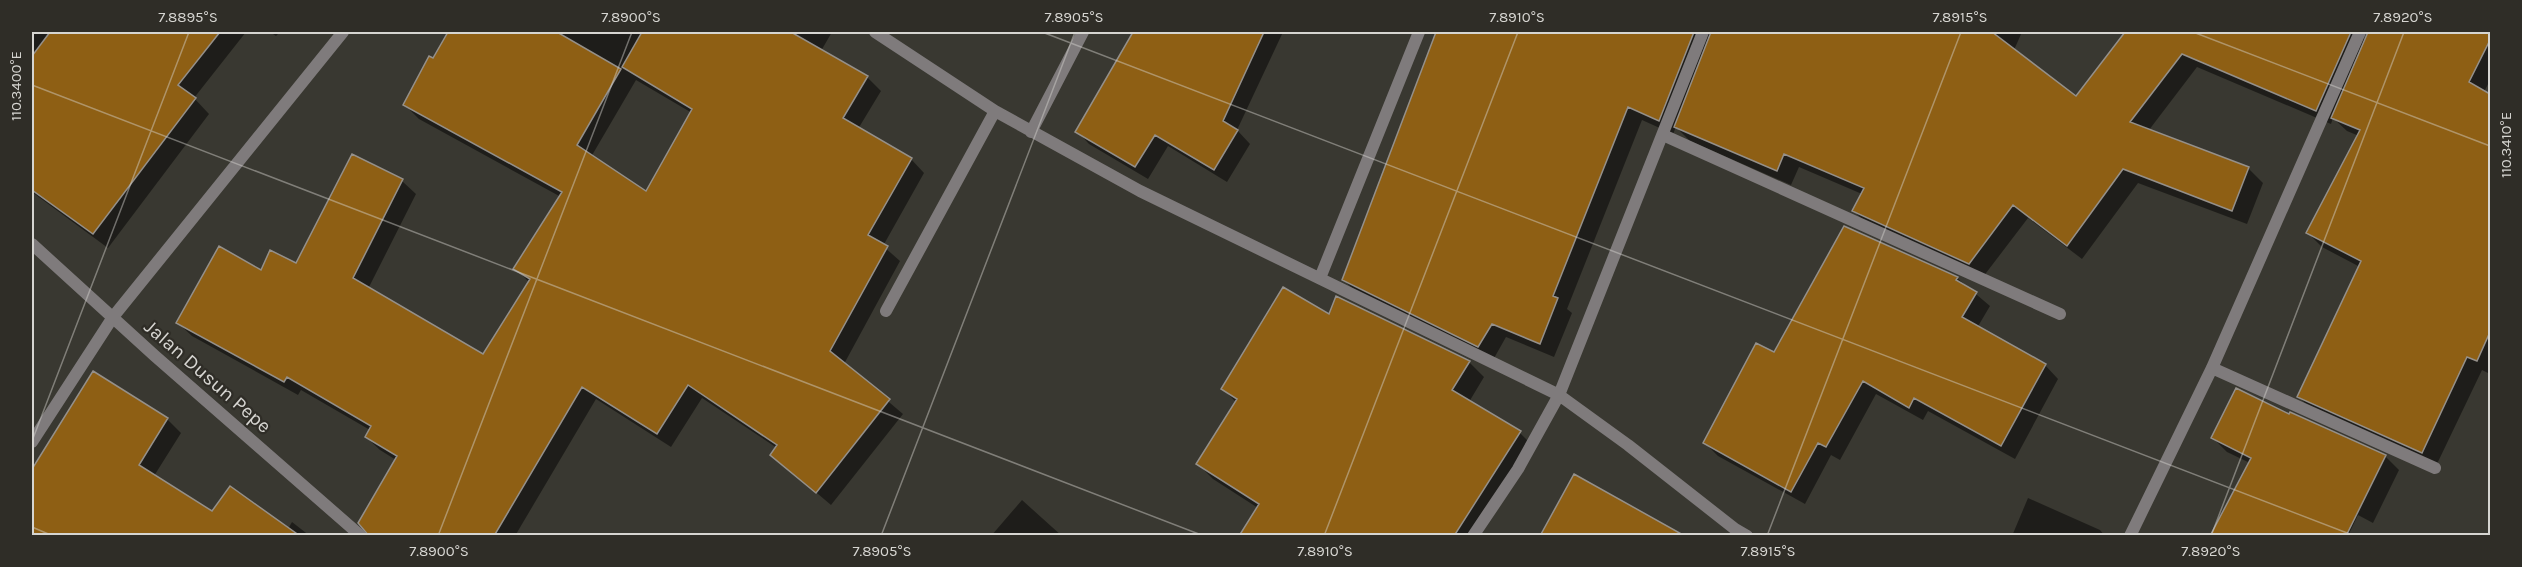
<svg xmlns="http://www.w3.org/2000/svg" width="2522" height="567" font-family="Karla,sans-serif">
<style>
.shadow{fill:#0007;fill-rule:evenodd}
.building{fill:#8e5f14;stroke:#95908a;stroke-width:1.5}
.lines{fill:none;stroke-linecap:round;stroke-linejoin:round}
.street{stroke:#7f7b7c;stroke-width:12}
.ticks{fill:none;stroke:#d6d5d1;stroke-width:1.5;stroke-opacity:0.45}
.labels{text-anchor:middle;stroke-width:4.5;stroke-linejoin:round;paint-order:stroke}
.street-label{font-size:20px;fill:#d6d5d1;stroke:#2f2d27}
.neatline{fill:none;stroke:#d6d5d1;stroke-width:2}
.ticks-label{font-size:15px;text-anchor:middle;fill:#d6d5d1}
</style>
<rect width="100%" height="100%" fill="#393831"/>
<path class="shadow" d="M32,32H113L123,39L129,32H246L194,98L209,114L108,248L32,192Z
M270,32H280L276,36Z
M450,32H832L821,51L867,77L881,91L858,129L911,159L924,173L883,246L900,261L844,364L903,414L831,505L772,455L777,448L702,398L671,447L596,399L515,536H429L396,460L380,450L366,437L370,430L301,390L298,395L192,336L178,323L262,272L297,265L353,156L402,181L416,194L368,289L484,356L530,283L515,268L561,197L419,119L405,105ZM636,80L692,113L647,194L591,157Z
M1135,32H1283L1237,130L1250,144L1227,182L1168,146L1148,179L1089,144L1077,131Z
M1432,32H1731L1790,57L1819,41L1824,32H2022L2014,50L2077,98L2127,32H2358L2367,41L2369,32H2490V80L2484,92L2490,96V374L2482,370L2436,466L2313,411L2299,397L2360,267L2322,247L2308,233L2359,136L2347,131L2333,118L2331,124L2197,67L2149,130L2248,168L2263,183L2247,224L2138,183L2082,259L2028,218L1983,277L1868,225L1854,211L1862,194L1799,167L1791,185L1690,141L1676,127L1673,134L1642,120L1567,309L1572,313L1554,357L1506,337L1493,360L1358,294L1344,280L1436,35Z
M1845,228L1957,278L1990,306L1977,328L2045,365L2058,379L2015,459L1928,411L1923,420L1876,394L1840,460L1831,455L1805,504L1718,456L1705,443L1774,354Z
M1329,317L1469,362L1484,377L1469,402L1520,433L1535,448L1478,536H1451L1258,508L1213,479L1198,464L1236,402L1223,389Z
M2290,416L2385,456L2399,470L2373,523L2358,515L2348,536H2212L2250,463L2227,452L2213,438Z
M167,419L181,433L154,476L213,513L288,529L292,522L310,536H32V461L36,464Z
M2028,498L2100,530L2105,536H2012Z
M1022,500L1062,536H991Z"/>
<path class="building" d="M50,32H220L178,85L196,98L93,234L32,190V56Z
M448,32H557L621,69L577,145L646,191L692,109L622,67L642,32H791L868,76L843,118L912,158L868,235L888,246L830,351L890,399L816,493L770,455L777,445L688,385L657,434L582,387L494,536H369L358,523L397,456L365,437L371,426L287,377L284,382L176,323L219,246L261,270L270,250L296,263L352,154L403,179L353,278L483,354L530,279L513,269L562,192L403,105L429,56L433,58Z
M1133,32H1264L1223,121L1238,130L1214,170L1155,135L1135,167L1075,132Z
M1436,32H1694L1659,121L1628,107L1553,296L1558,298L1540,344L1492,324L1478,347L1342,280Z
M1711,32H1992L2076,96L2125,32H2351L2316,111L2182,54L2130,122L2249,167L2232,211L2123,169L2067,246L2013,205L1969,264L1852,211L1864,188L1784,154L1777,171L1674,127Z
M2368,32H2490V40L2469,82L2490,94V332L2477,361L2467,357L2422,453L2297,397L2361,261L2306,233L2360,130L2331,118Z
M1844,226L1958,277L1956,280L1977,292L1962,317L2046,364L2001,446L1914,398L1909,408L1863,381L1826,447L1818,443L1791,492L1703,443L1756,343L1774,352Z
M1283,287L1329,314L1336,296L1470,361L1452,390L1521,431L1454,536H1239L1259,504L1196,464L1237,399L1221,389Z
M93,371L168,418L139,465L212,511L230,486L300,536H32V469Z
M2236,388L2289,414L2290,412L2386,455L2346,536H2210L2251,458L2211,438Z
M1574,474L1685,536H1540Z"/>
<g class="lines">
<path class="street" d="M875,32L995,111L1140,191L1559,395L1628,445L1735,529L1747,536
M1031,132L1083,32
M1663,135L2060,314
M32,244L155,356L361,536
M1320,278L1419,32
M886,311L995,111
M2212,368L2435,468
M32,442L113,317L343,32
M1473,536L1518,469L1559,395L1703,32
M2130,536L2212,368L2360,32"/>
</g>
<path class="ticks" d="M1042,32L2355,536M2193,32L2490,146M32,85L1204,536M32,441L189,32M32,527L53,536M438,536L632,32M881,536L1075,32M1324,536L1518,32M1767,536L1961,32M2211,536L2404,32"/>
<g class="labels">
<g class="street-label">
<text transform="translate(208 376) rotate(41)" y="7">Jalan Dusun Pepe</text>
</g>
</g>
<rect width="2522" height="567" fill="none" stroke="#2f2d27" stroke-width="66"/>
<rect x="33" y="33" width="2456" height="501" class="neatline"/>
<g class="ticks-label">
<text x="188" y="22">7.8895°S</text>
<text x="631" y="22">7.8900°S</text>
<text x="1074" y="22">7.8905°S</text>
<text x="1517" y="22">7.8910°S</text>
<text x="1960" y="22">7.8915°S</text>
<text x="2403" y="22">7.8920°S</text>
<text transform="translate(16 86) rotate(-90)" y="5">110.3400°E</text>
<text transform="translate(2506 145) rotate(-90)" y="5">110.3410°E</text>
<text x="439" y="556">7.8900°S</text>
<text x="882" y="556">7.8905°S</text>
<text x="1325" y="556">7.8910°S</text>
<text x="1768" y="556">7.8915°S</text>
<text x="2211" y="556">7.8920°S</text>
</g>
</svg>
